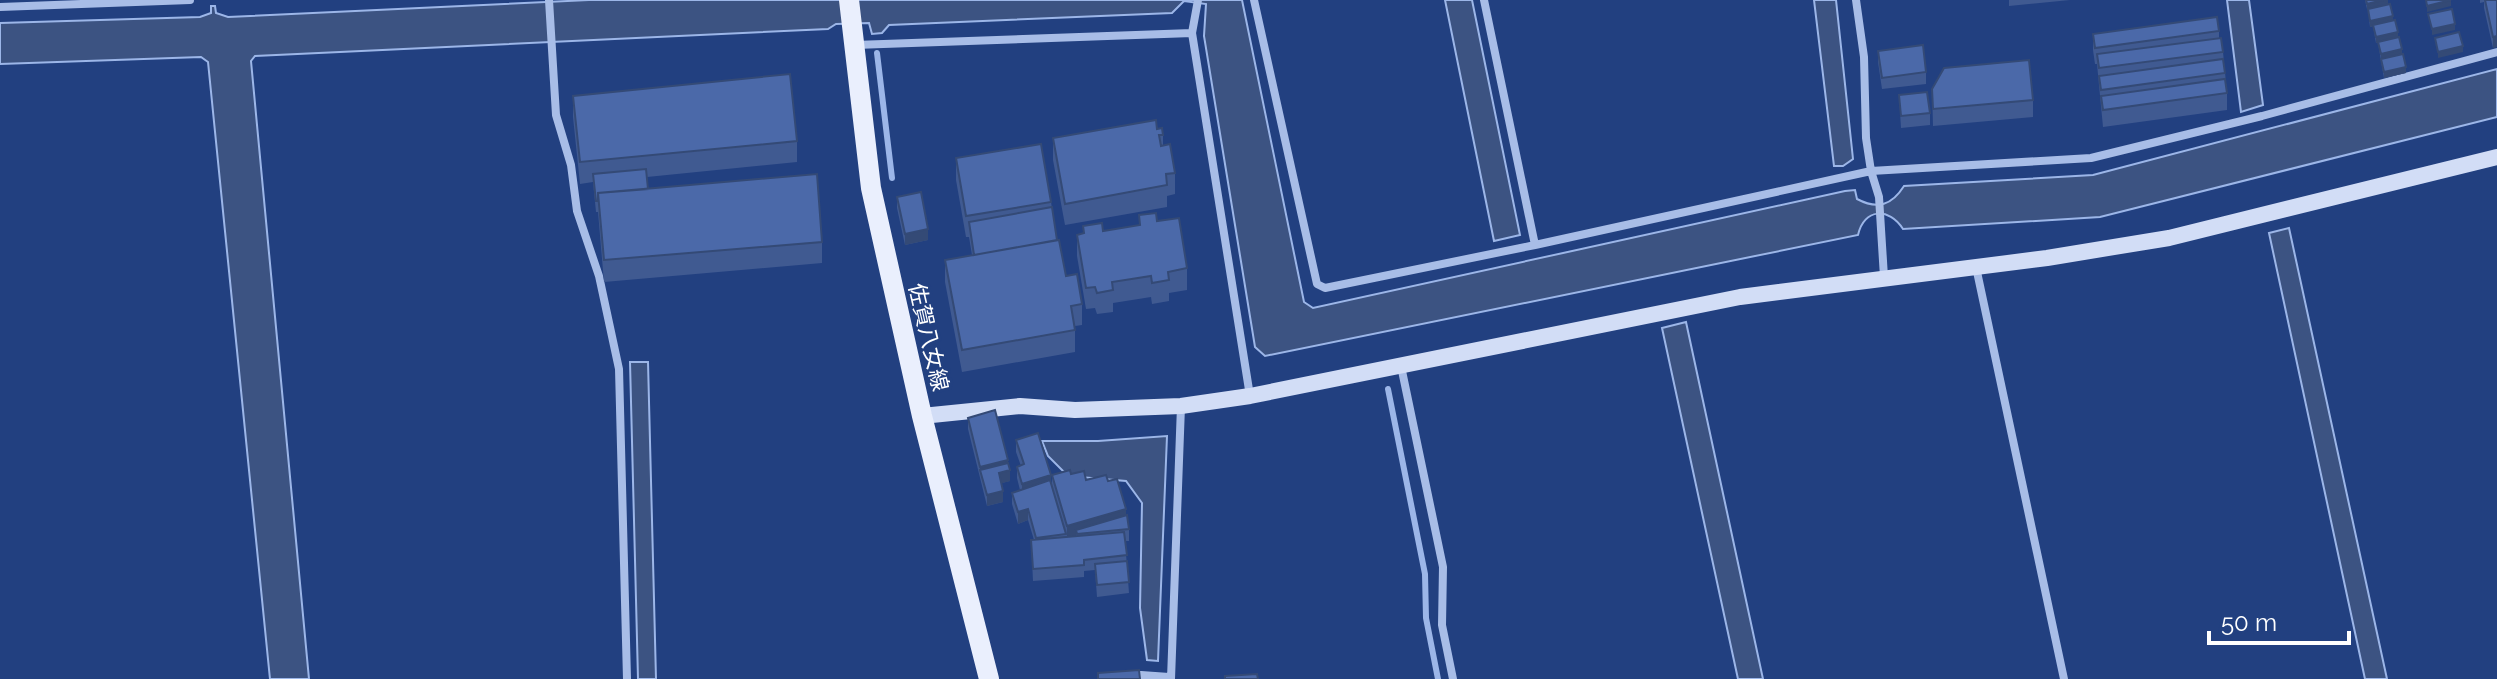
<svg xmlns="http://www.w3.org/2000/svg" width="2497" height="679" font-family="Raleway,'Noto Sans JP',sans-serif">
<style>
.water{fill:#3c5382;stroke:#9cb6e8;stroke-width:2}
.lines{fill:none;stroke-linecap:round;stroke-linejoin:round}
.stream{stroke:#9cb6e8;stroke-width:6}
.street{stroke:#a8bde7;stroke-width:8}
.secondary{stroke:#d2ddf6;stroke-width:16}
.primary{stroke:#eaeffd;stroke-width:20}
.wall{fill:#405a91}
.shaded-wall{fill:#344a76}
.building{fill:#4b69a9;stroke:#344a76;stroke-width:2}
.labels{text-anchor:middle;stroke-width:6;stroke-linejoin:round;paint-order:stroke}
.street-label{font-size:22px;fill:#fff;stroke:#224080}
</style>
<rect width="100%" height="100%" fill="#224080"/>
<path class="water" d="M589,0H1242L1304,302L1313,308L1845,191L1855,190L1857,199C1878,210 1892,205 1904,186L2093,175L2497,69V117L2100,217L1903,229C1889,207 1864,208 1858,235L1265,356L1255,347L1204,36L1206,4L1184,1L1172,13L889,25L882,33L872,34L869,23L836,24L828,29L255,56L251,61L309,679H270L208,62L201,57L0,64V23L200,17L211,13V6H215L216,13L228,17Z
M1445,0H1472L1520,235L1494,241Z
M1814,0H1836L1853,159L1843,166H1834Z
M2227,0H2249L2263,105L2241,112Z
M2289,228L2387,679H2365L2269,233Z
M1686,322L1763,679H1738L1662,328Z
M630,362H648L656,679H638Z
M1167,436L1158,661L1147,660L1140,608L1142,503L1126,481L1068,476L1048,456L1042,441H1098Z"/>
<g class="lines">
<path class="stream" d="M877,53L892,178
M1388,389L1425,574L1426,618L1438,679"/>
<path class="street" d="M549,0L556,115L571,165L577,211L599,276L619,369L627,679
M1198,0L1192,33L1250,396
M1254,0L1317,284L1325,288L1535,245
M1484,0L1535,245L1871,171L2091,158L2262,116L2497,52
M1856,0L1864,57L1866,138L1871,171L1879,197L1884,277
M0,7L190,0
M855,45L1192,33
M1976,267L2064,679
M1401,366L1443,567L1442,625L1453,679
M1112,679L1141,675L1169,677
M1171,679L1181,406"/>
<path class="secondary" d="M922,416L1020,406L1075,410L1181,406L1250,396L1740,297L2047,258L2169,238L2497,157"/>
<path class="primary" d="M849,0L871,188L922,416L989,679"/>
</g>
<path class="wall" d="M2009,0H2070L2009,6Z
M2365,0H2388V4L2398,37L2406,73L2384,78L2378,43H2376L2373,26L2370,27L2368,9H2367Z
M2480,0H2497L2493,48L2484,8V2L2480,3Z
M2219,31V38L2223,52L2227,93V110L2103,127L2097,64H2095L2093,50V34Z
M1878,51L1926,72V84L1882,89L1878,62Z
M1932,89L2033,100V117L1933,126Z
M1899,95L1930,113V125L1901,128Z
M573,96L797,141V162L647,177L648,189L822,242V263L604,282L598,212H596L593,182L580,184L573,117Z
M1163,135V145L1175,173V194L1167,196V207L1065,225L1053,160V138Z
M956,158L1051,202L1057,240L1066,276L1082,304V325L1075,326V352L962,372L945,282V260L972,255L969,237H966L956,180Z
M897,197L928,240L905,245L897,208Z
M1139,215L1157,221L1187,268V290L1169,293V301L1152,304L1151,297L1113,303V312L1097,314L1095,308L1086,309L1077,256V235L1083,234V226L1103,231L1139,225Z
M968,418L1008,463L1010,481L1001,483L1003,502L987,506L968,429Z
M1016,440L1051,482L1052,484V475L1071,474L1086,480L1108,481L1126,515L1129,529V541H1125L1129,593L1097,597L1095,570L1084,571V577L1033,581L1031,540H1034L1028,520L1018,524L1012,504V493L1020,490L1017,478V467L1021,466L1016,452Z"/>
<path class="shaded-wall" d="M2383,0H2388V5L2367,9V4Z
M2451,0V6L2427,12V6Z
M2393,16V22L2370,27V21Z
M2455,24V30L2432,35V29Z
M2398,32V38L2376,43V37Z
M2497,36V47L2493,48V37Z
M2463,46V52L2438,58V52Z
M2402,49V55L2381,60V54Z
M2406,67V73L2384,78V72Z
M928,229V240L905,245V234Z
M1008,460V470H1010V481L999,484L980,470V479V467Z
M1051,475V487L1022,496V484Z
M1003,491V502L987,506V495Z
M1028,509V520L1018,524V512Z
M1126,509V526L1076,530V540L1067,543V526Z"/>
<path class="building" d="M2366,0H2383L2367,4Z
M2426,0H2451L2427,6Z
M2485,0H2497V36L2493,37Z
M2390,4L2393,16L2370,21L2368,9Z
M2452,9L2455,24L2432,29L2428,14Z
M2217,17L2219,31L2095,48L2093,34Z
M2395,20L2398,32L2376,37L2373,25Z
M2459,32L2463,46L2438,52L2435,38Z
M2399,37L2402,49L2381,54L2378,42Z
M2221,38L2223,52L2099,68L2097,54Z
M1923,45L1926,72L1882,78L1878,51Z
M2403,54L2406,67L2384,72L2381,59Z
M2223,59L2225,73L2101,90L2099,76Z
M2029,60L2033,100L1933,109L1932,89L1944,68Z
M790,74L797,141L580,162L573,96Z
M2225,79L2227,93L2103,110L2101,96Z
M1927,92L1930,113L1901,116L1899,95Z
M1156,120L1157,129L1162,128L1163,135H1159L1161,146L1170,144L1175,173L1166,174L1167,185L1065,204L1053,138Z
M1041,144L1051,202L966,216L956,158Z
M646,169L648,189L598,193V201H596L593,174Z
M817,174L822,242L604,260L598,193Z
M921,192L928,229L905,234L897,197Z
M1052,207L1057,240L974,255L969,222Z
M1156,213L1157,221L1179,218L1187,268L1168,272L1169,280L1152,283L1151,276L1112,282L1113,290L1097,293L1095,287L1086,288L1077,235L1084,233L1083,226L1102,223L1103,231L1140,225L1139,215Z
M1059,240L1066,276L1077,274L1082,304L1071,306L1075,330L962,350L945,260Z
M995,410L1008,460L980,467L968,418Z
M1038,433L1051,475L1022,484L1017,467L1024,464L1016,440Z
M1008,463L1010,470L999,473L1003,491L987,495L980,470Z
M1070,470L1071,474L1084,471L1086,480L1106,475L1108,481L1117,479L1126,509L1067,526L1052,475Z
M1050,480L1066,534L1036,538L1028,509L1018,512L1012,493Z
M1127,515L1129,529L1077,534L1076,530Z
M1124,532L1127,555L1084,560V565L1033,569L1031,540Z
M1127,561L1129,582L1097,585L1095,564Z
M1139,670L1140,679H1098V673Z
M1257,674L1258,679H1225V676Z"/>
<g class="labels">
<g class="street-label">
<text transform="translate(929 337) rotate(77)" y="8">佐賀八女線</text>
</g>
</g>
<path d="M2209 631v12h140v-12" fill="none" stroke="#ffffff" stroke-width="4"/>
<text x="2221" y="631" font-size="24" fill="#ffffff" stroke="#224080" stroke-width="6" paint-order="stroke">50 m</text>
</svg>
